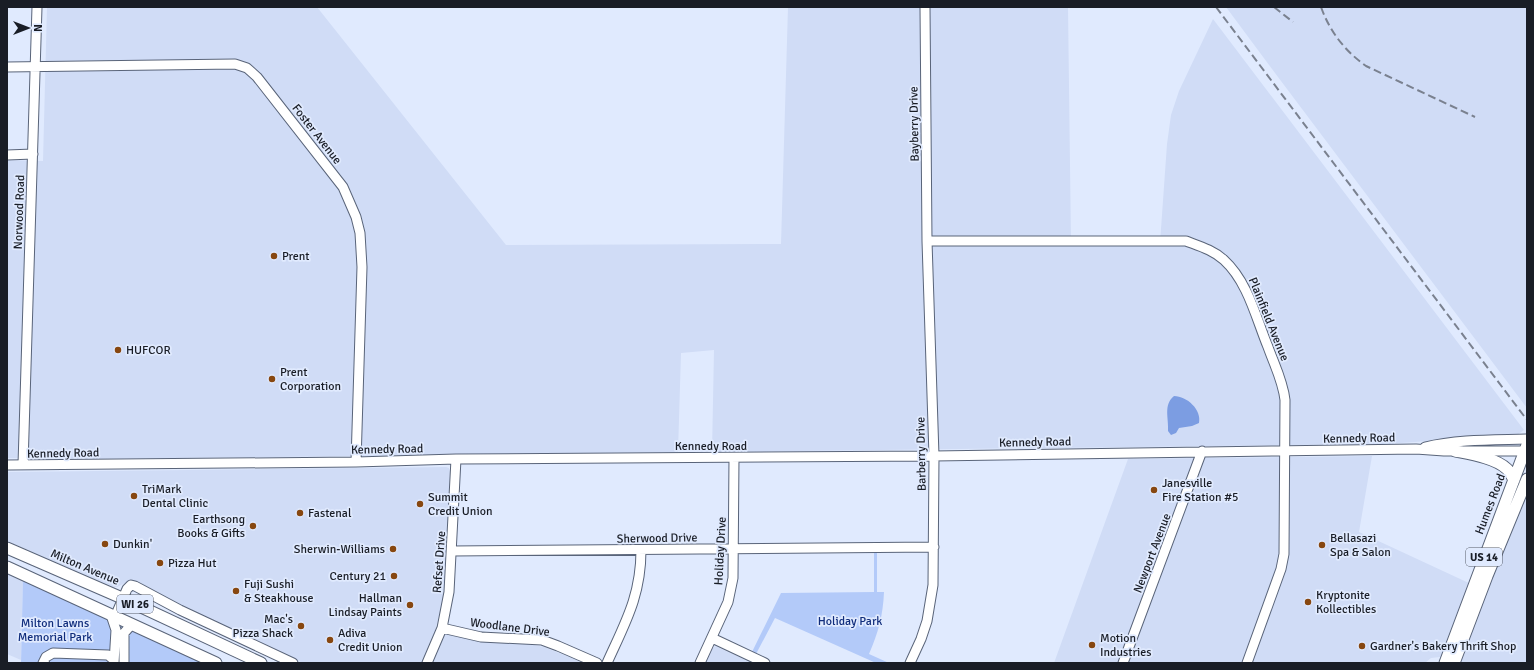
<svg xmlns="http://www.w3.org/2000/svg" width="1534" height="670" font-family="Signika,sans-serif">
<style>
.built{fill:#d0dcf6}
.green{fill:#b3caf9}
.water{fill:#7c9de2}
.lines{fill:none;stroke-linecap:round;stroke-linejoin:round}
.minor-casing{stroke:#596479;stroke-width:11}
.major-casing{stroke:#596479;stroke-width:13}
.minor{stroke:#fff;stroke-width:9}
.major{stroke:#fff;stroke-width:11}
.rail{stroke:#7a818f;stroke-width:2;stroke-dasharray:8 4;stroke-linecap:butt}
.poi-dot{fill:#874710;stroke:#e0eafe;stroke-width:1.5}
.labels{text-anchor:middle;stroke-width:3.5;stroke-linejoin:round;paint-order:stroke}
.shield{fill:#e0eafe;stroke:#555a67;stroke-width:1}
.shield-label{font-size:11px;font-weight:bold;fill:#191d26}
.street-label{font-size:12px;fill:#191d26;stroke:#e0eafe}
.poi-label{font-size:12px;fill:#191d26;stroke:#e0eafe;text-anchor:start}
.park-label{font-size:12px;fill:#102d7c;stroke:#e0eafe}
</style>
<rect width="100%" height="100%" fill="#e0eafe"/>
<path class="built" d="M47,7H317L506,245L781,244L788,7H1068L1071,244L1160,243L1167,144L1171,115L1179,91L1213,19L1524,430L1517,435L1385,444L712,452L714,350L681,353L678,452L100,459L7,458V160L43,161Z
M1226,7H1527V408L1281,81Z
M1372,456L1359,532L1471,584L1443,655L1440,657L1431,658L1425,663H1054L1128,459Z
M446,467L449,468L450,472L446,577L443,601L435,631L476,641L530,644L544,647L584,663H303L165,599L138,581H129L117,587H114L7,541V472Z
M1527,491V663H1460L1462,655Z
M7,570L23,578L21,660L7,654Z
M715,646L728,652L752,663H705L712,649Z"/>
<path class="green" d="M874,553H877V592H884C883,616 878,633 869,654L889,663H876L775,618L756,654L752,652L781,593L874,592Z
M23,578L208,663H21Z"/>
<path class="water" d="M1174,396C1187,396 1202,410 1199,423L1192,426L1179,428L1176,433L1171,435L1168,431C1169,418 1163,405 1174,396Z"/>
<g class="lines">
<g class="minor-casing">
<path id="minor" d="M7,67L235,64L247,68L257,77L343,187L356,217L360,233L362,267L356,462
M7,155L33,154
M927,241H1186C1199,246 1213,250 1224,260C1248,282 1256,318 1268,347C1274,364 1283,381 1285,400L1284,554L1281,569L1247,663
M1425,447C1458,439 1493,440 1527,439
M7,465L356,462L456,459L934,456L1416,449L1444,451H1527
M23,465L37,7
M452,551L934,547
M111,615L116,630L114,663
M115,617L127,589L131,585L135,586L180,610L293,663
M442,628L481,637L542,640L558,646L597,663
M712,638L765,663
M43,663L46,657L53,653L108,655L114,660
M124,663V633L132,624
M427,663L442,628L449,592L456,459
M607,663C625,623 641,596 641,550
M700,663L728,602L733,578L734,458
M910,663L921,639L927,621L933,585L934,456L927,241L925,7
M1123,663L1202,451"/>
</g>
<g class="major-casing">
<path id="major" d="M1455,451C1470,454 1496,458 1507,469C1510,472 1512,476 1514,480
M7,548L122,598L261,663
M7,567L216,663
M1445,663L1527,445
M1454,663L1487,576L1527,479"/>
</g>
<use href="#minor" class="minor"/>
<use href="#major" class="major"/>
<path class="rail" d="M1216,7L1527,420
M1274,7L1293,22
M1321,7C1330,32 1345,51 1366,66L1475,117"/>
</g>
<g class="poi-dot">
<circle cx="274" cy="256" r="4"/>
<circle cx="118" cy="350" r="4"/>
<circle cx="272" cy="379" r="4"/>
<circle cx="1154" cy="490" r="4"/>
<circle cx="134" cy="496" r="4"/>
<circle cx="420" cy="504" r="4"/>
<circle cx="300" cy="513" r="4"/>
<circle cx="253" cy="526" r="4"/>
<circle cx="105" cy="544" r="4"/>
<circle cx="1322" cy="545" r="4"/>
<circle cx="393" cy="549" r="4"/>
<circle cx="160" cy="563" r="4"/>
<circle cx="394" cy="576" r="4"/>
<circle cx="236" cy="591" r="4"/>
<circle cx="1308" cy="602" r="4"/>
<circle cx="410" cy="605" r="4"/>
<circle cx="301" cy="626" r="4"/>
<circle cx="330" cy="640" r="4"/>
<circle cx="1092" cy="645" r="4"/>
<circle cx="1362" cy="646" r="4"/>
</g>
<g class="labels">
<g class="shield">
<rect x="1466" y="548" width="36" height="18" rx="3"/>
<rect x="117" y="595" width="36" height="18" rx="3"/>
</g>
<g class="shield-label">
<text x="1484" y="561">US 14</text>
<text x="135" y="608">WI 26</text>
</g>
<g class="street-label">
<text transform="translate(914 124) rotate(-91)" y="4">Bayberry Drive</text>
<text transform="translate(317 134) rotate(52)" y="4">Foster Avenue</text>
<text transform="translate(19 212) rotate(-88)" y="4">Norwood Road</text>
<text transform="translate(1269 319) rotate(68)" y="4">Plainfield Avenue</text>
<text transform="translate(1359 438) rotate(-1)" y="4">Kennedy Road</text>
<text transform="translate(1035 442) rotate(-1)" y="4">Kennedy Road</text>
<text x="711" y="450">Kennedy Road</text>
<text transform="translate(387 449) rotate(-1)" y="4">Kennedy Road</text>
<text transform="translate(63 453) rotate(-1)" y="4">Kennedy Road</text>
<text transform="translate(921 454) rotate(-91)" y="4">Barberry Drive</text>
<text transform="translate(1490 504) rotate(-69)" y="4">Humes Road</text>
<text transform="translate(657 538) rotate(-1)" y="4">Sherwood Drive</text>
<text transform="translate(720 551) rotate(-87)" y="4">Holiday Drive</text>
<text transform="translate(1152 553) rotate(-69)" y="4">Newport Avenue</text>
<text transform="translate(439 562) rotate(-86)" y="4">Refset Drive</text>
<text transform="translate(85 567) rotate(23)" y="4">Milton Avenue</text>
<text transform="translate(510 627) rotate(7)" y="4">Woodlane Drive</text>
</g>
<g class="poi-label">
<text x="282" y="260">Prent</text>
<text x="126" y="354">HUFCOR</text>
<text x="280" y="376">Prent<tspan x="280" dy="14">Corporation</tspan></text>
<text x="1162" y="487">Janesville<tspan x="1162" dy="14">Fire Station #5</tspan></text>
<text x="142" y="493">TriMark<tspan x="142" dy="14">Dental Clinic</tspan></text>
<text x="428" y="501">Summit<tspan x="428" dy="14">Credit Union</tspan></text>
<text x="308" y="517">Fastenal</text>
<text x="245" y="523" text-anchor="end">Earthsong<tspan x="245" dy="14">Books &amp; Gifts</tspan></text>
<text x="1330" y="542">Bellasazi<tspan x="1330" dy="14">Spa &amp; Salon</tspan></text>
<text x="113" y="548">Dunkin'</text>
<text x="385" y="553" text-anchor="end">Sherwin-Williams</text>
<text x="168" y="567">Pizza Hut</text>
<text x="386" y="580" text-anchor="end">Century 21</text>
<text x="244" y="588">Fuji Sushi<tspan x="244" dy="14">&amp; Steakhouse</tspan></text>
<text x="1316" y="599">Kryptonite<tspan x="1316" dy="14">Kollectibles</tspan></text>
<text x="402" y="602" text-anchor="end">Hallman<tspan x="402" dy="14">Lindsay Paints</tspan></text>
<text x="293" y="623" text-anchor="end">Mac's<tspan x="293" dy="14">Pizza Shack</tspan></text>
<text x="338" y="637">Adiva<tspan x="338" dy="14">Credit Union</tspan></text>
<text x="1100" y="642">Motion<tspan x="1100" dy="14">Industries</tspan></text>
<text x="1370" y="650">Gardner's Bakery Thrift Shop</text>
</g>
<g class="park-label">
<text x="850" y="625">Holiday Park</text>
<text x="55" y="627">Milton Lawns<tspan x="55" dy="14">Memorial Park</tspan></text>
</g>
</g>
<rect width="1534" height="670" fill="none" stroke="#191d26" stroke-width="16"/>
<g transform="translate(28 28) rotate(90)" stroke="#e0eafe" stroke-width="3" paint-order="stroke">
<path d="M0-3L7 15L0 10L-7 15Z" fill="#191d26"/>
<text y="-6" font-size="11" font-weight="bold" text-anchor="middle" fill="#191d26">N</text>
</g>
</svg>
